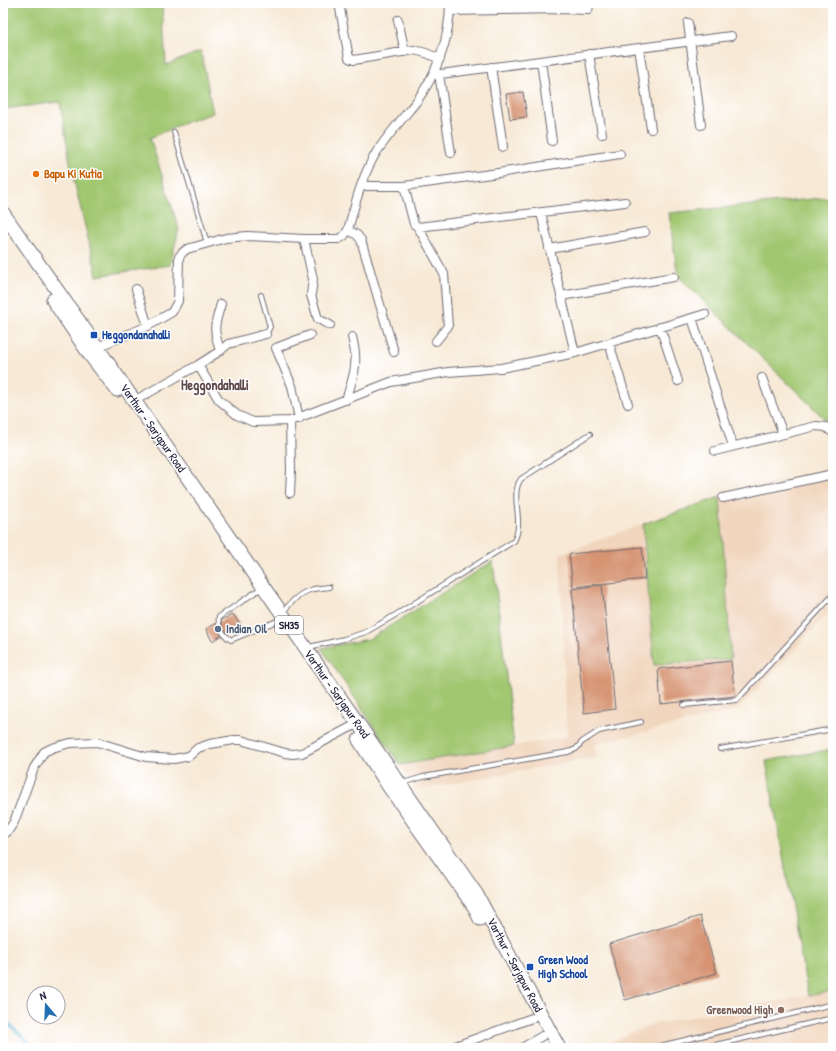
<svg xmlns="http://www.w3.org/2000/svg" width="836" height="1051" font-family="'Patrick Hand',sans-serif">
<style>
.built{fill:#f1d5bd}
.green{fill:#a1c771;stroke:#627456}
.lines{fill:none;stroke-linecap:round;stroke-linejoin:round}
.stream{stroke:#59b6d7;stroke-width:3}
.building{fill:#d59371}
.service-casing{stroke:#6d6871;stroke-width:6}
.minor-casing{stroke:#6d6871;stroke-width:10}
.primary-casing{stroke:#6d6871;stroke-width:15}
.service{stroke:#fff;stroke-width:4}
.minor{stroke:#fff;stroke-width:8}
.primary{stroke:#fff;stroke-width:13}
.food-dot{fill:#e8710a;stroke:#fff;stroke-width:1.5}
.transit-dot{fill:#1a4fb4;stroke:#fff;stroke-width:1.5}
.service-dot{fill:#5c6f8a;stroke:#fff;stroke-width:1.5}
.education-dot{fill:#8d6e63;stroke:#fff;stroke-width:1.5}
.labels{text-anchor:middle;stroke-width:3;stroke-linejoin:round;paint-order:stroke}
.shield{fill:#fff;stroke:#646476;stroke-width:1}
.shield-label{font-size:11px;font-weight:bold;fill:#22223b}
.food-label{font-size:12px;font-weight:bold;fill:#c56008;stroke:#fff;text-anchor:start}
.transit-label{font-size:12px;font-weight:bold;fill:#164399;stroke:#fff;text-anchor:start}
.street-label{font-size:12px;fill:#22223b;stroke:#fff}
.service-label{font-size:12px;font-weight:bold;fill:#4e5e75;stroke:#fff;text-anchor:start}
.education-label{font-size:12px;font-weight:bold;fill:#785e54;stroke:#fff;text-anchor:end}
.quarter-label{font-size:14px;font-weight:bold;fill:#614a4e;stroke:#fff}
</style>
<rect width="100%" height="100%" fill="#fff"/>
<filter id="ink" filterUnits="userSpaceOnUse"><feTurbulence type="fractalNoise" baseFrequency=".025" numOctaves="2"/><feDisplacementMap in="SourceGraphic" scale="8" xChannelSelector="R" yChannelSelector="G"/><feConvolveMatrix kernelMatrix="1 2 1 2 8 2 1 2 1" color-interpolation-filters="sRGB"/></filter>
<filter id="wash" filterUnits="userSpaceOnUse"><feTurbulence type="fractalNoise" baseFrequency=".012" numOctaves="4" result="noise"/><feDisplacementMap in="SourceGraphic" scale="16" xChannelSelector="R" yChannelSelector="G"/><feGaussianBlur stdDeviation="0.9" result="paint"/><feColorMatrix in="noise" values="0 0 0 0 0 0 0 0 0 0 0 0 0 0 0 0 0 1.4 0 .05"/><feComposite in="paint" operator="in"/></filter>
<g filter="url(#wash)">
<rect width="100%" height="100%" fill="#f7e9d5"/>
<path class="built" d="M833,467V608L737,710L595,744L597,757L416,790L400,765L567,737L560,554L715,498Z
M833,991V1048H596L652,1024Z"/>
<path class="green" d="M3,3H162L166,65L201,51L213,113L184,123L150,138L179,229L170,265L97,276L71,168L60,102L3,109Z
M833,197V427L681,279L677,271L669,213Z
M720,497L731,659L654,665L643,524Z
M493,561L514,746L400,765L321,648L369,639Z
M833,749V991L808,996L766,761Z"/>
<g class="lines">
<path class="stream" d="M3,1019L35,1048"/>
</g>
<g id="blocks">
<path class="building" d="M523,92L527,117L510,119L506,94Z
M642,547L645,579L573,587L569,554Z
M602,585L615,709L584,713L572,589Z
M233,614L240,625L212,641L206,629Z
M731,661L735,696L661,704L658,669Z
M700,916L717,973L625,1000L609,944Z"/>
</g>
</g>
<g filter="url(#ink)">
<use href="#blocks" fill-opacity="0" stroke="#6d6871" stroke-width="1"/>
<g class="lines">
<g class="service-casing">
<path id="service" d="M174,132L207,243
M261,295L270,327L266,334
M257,591L219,617C217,626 223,635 231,640L277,621C284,609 297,594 310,590C316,588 323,588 329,587
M309,647L344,639L366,632L397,614L514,541C525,521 509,495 521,479L590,434
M684,705L737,700L833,595
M720,749L833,729
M403,783L423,777L568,752L576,749L582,742L599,731L641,722
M652,1048L833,1004
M702,1048L833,1018"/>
</g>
<g class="minor-casing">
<path id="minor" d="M339,3L349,58L354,60L414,50L426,53L440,59
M450,11L560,9L588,10L590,3
M398,20L405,52
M688,23L701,125
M639,48L651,129
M589,54L602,134
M541,61L552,141
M491,67L503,147
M439,74L451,153
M433,75L731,36
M361,186H404L498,173L620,154
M404,186L414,224L418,227L625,202
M541,213L575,353
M418,227L444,274L448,326L436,341
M348,230L357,235L361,240L394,352
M304,239L313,279L311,295L318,319L330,325
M549,249L645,232
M136,289L148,326
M561,296L674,277
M692,318L733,446
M660,327L678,381
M609,343L628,404
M97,347L148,326L172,312L178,301L179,257L182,253L187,249L226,238L247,236L304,239H339L344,236L348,230C355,204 362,176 376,153C388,135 402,119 416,102C437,74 450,38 450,3
M220,351C213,328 214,327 221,304
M198,365L220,351L228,344L266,334
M762,378L783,434
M346,400C354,375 359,364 352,337
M134,401L198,365L219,400L237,415L253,422L290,421L391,382L448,372L501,368L575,353L705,314
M299,419L292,386L276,348L310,335
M715,451L816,426L826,427L833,433
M290,493L291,470L290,421
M723,498L833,474
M3,835L8,831L14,822L34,768L44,752L52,748L70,743L97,742L146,757L174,759L189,756L198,748L210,744L234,740H241L285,753L293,754L302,753L351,727
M450,1048L532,1018
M522,1048L542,1036"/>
</g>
<g class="primary-casing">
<path id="primary" d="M3,213L97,347L477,895L559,1048
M53,300L90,355L117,390
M359,740L389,787L475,908L480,919"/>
</g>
<use href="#service" class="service"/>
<use href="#minor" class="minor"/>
<use href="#primary" class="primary"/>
</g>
</g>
<circle class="food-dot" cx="36" cy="174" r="4"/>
<g class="transit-dot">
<rect x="90" y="331" width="8" height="8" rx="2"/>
<rect x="526" y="963" width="8" height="8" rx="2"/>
</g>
<circle class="service-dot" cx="218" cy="629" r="4"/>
<circle class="education-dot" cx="781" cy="1010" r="4"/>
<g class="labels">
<rect class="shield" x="275" y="616" width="28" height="18" rx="3"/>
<g class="shield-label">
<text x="289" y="629">SH35</text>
</g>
<g class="food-label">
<text x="44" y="178">Bapu Ki Kutia</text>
</g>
<g class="transit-label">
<text x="102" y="339">Heggondanahalli</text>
<text x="538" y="964">Green Wood<tspan x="538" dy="14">High School</tspan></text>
</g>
<g class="street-label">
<text transform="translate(153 428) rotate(55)" y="4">Varthur - Sarjapur Road</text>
<text transform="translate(337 694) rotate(55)" y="4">Varthur - Sarjapur Road</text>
<text transform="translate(515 965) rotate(62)" y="4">Varthur - Sarjapur Road</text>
</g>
<g class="service-label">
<text x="226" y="633">Indian Oil</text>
</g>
<g class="education-label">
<text x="773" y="1014">Greenwood High</text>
</g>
<g class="quarter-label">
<text x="215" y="390">Heggondahalli</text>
</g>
</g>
<rect width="836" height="1051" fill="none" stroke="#fff" stroke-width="16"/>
<g transform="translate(46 1005) rotate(341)"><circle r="19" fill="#ffffff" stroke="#a7a7b1"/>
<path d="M0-3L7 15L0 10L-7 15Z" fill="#1f6fb2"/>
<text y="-6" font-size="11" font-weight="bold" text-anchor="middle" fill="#22223b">N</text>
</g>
</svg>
